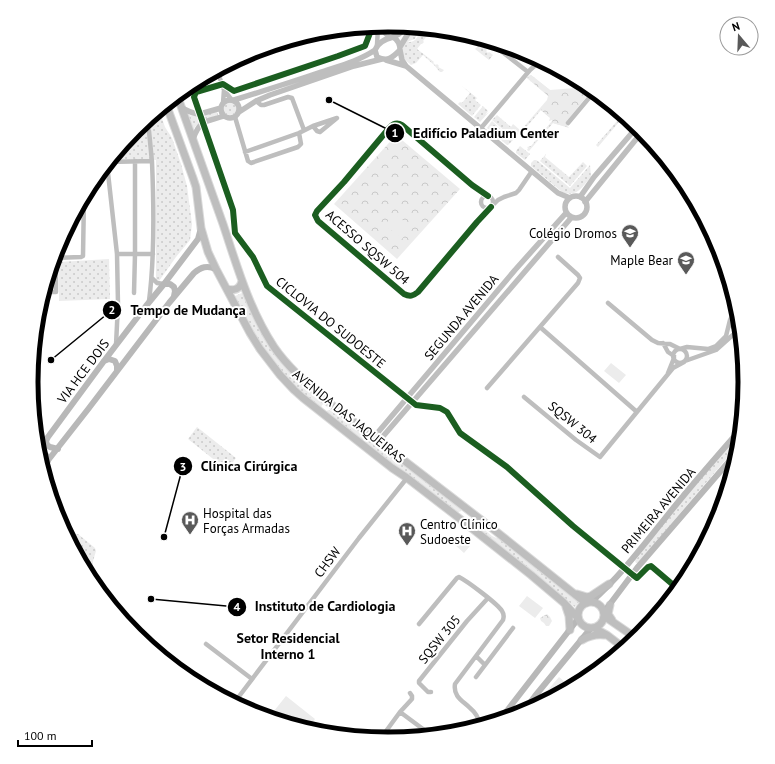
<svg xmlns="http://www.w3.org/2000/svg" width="775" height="764" font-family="'PT Sans',sans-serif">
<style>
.grass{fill:url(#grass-dots)}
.park{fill:url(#park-crowns)}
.pitch{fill:#ececec}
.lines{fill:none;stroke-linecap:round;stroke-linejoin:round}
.primary-casing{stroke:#dbdbdb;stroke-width:9}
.minor{stroke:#bebebe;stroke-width:4.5}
.tertiary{stroke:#bebebe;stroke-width:5.5}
.secondary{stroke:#b8b8b8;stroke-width:6}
.primary{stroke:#bebebe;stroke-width:7}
.cycleway-casing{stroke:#fff;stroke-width:8}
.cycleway{stroke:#1b5e20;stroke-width:6}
.labels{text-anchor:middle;stroke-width:4;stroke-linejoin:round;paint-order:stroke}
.poi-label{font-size:13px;fill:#000;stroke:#fff;text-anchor:end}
.street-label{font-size:13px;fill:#000;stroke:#fff}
.neighbourhood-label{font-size:14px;font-weight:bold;fill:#000;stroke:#fff}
.rim{fill:none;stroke:#000;stroke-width:5}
.leader{fill:none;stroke:#000;stroke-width:1.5}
.callout-dot{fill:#000;stroke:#fff;stroke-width:1.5}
.mark-label{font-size:12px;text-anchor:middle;font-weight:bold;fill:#fff}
.callout-label{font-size:14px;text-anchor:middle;font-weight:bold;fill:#000;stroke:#fff;stroke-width:4;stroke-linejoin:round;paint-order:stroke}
</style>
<defs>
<pattern id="grass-dots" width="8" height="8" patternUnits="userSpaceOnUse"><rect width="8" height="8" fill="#ececec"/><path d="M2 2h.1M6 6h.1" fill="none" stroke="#c9c9c9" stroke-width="1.8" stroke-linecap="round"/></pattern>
<pattern id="park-crowns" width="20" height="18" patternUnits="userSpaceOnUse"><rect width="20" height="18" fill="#ececec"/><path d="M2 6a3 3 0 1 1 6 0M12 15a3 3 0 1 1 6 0" fill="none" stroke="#c9c9c9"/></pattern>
</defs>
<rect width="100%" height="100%" fill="#fff"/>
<path class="grass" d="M415,28H423L418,32L415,39L409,41L408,42C419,42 416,34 424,29L429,32L428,35L429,36L428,37H426L423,41L424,42L422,44H421L417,49L434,62L433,63L436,65L437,64L439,66L438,67L444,70L442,72H440L434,65L423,55L416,63L411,65C409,63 405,60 404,58C398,47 409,35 415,28Z
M480,44L487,50L486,51L488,53L489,52L493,55L489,60L475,49Z
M531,75L550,90H551L555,103L549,117L541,110L523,131L521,130L547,100L548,96L527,78L529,76Z
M462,86L482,102L477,98L475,100L481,105L472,116L458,104L460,102L462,103L470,93Z
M223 108a7 7 0 1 1 14 0a7 7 0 1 1-14 0Z
M483,106L488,111L485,115L489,112L480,122L474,117Z
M159,110L165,127L172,138L181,164L187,186L192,224L190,240L176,257L159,281L156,280V160L135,161L110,160L135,130H137L138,128Z
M217,110L218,115C208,119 197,120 193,131L187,114C197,119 207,113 217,110Z
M497,115L511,127L513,124L520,130L518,133V134L514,139L492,120Z
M492,121L513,140L508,145H507L487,128Z
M552,121H559L565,122L566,125L569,128L553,123L529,151L527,150L528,148L527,147L531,146Z
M617,121L619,122L598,147L596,145L604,136V135H605Z
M520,146L530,154L525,160L516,153V151Z
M546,154L545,157L569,177L583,162L587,166L570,186L540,161Z
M534,160H536L539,162L570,188L590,165L591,177C582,187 577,198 562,192L531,166V163Z
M109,259L110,299L59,301V262Z
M244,292L262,333L325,403L322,405L321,408C298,391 276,370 260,346C250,330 242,313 233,297Z
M328,410L331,411L348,423L363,432L461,508V511L459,512H457L440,499L430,493L326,412Z
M197,427L236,458L227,470L188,439Z
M739,434L738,445L638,563H636L635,561L661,526Z
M472,522H475L492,536L503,541L580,601L575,607L482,534L471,524Z
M76,534H78L95,548L96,551L93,561V573L90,578L69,540Z"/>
<path class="park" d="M531,75L550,90L588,87L592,90L566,122V125L569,128C565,125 558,125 553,123L552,120L549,121L550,118L541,110L551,98L527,78L529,76Z
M396,135L460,189L397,259L334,204Z
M547,614L550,617L552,621L549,626H546L544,623L541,621L540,618Z"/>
<path class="pitch" d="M394,213L411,227L402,239L385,225Z
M611,363L626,375L619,383L604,371Z
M458,536L470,546L464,553L453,543Z
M527,596L543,608L535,618L519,606Z
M559,677L565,682L554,696L552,697L546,692Z
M286,696L315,719L307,729L272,718L270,716Z"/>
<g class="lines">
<g class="primary-casing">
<path id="primary" d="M177,95C192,138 208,181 223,224C237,266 249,309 274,347C289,369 311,388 332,405L493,529L582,600L587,603
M166,104L193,178L196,187L201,228L208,252L216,269L250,333L260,349L280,375L294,390L303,398L392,468L407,478L455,515L531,575L563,602L578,618
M227,289C235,291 240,289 242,281
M577,594L587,597L591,596L609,584
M578 615a13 13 0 1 1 26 0a13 13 0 1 1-26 0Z
M610,605L608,614L612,620
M566,607L569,616L570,630
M604,616L636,638
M594,628L607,635L624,648
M582,640C589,636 595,634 604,635"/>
</g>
<path class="minor" d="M378,27L390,38
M477,38L486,44L501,51L528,72
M377,45L378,28
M217,70L224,90L231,99
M256,101L261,105H264L288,97L292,98L304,130
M223,103L224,90
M235,117L248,161L251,163L298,147L301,144L299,133
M568,123L594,92
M481,128L530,70L540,61
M245,152L299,133L313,126L337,118L320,132L317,131L313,126
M108,162L152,161
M107,164L117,254L118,304L116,345
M481 202a6 6 0 1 1 12 0a6 6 0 1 1-12 0Z
M488,196L472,185L402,125C397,122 394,123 390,127L344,182L317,211L315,215L318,221L404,294C410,297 413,296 418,292L477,222L491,207
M494,204L498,200L504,197L516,193L519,190L532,171
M117,254H153
M54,258L81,257L83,256L84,196
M152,278L157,283L164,284
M44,292H56V250
M134,293L135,254V161
M149,301C155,255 154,208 152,162C151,152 150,141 149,131
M608,303L652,340L658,343L670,344L680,349L687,347L708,349L716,346L726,336L730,320
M737,311L733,314L730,320L733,327L739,330
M540,327L637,412
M663,343L668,352L674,356
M673 356a7 7 0 1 1 14 0a7 7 0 1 1-14 0Z
M685,361L716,350L735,333L739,330
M32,370L35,340
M668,373L674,358
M31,375L32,398
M487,388L578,283L580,278L578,275L558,257
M524,397L576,440L600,457L673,368L684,362
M419,624L457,578L459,577C467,581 498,604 502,611C504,614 504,617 503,620L455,684C453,697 463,701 470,708C475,712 479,719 480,725
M206,644L252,679
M476,656L485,665
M476,677L513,628
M431,692H428L419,683V681L467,621L488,598
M234,703L359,538L407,478
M400,712L412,699V696L410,693
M381,738L400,712L431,735"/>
<path class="tertiary" d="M393,37C398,40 400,44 400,50C392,58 388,62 377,57L375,50C378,42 385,39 393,37Z
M393,37L399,34L407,27
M400,47L412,27
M400,50L402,60L406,66L558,193L570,198
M386,60L406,66
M221 109a9 9 0 1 1 18 0a9 9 0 1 1-18 0Z
M234,100C263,91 292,82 321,72C339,66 359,61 375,50
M182,108C188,111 193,114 200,114L221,108
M239,112L256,101L270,95L354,66L382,59
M193,139C200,119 206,122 224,116
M565 207a11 11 0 1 1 22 0a11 11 0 1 1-22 0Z
M580,197L594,177L637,127
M585,202L642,132
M374,437L515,270L566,213
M379,441L571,218"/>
<path class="secondary" d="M164,284H170L174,287L175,291L174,296
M104,361L109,359L115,361L117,366V371
M48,437L46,441L47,445L50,447L58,449
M37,449L48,437L104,361L146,306L164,284L198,239L201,228
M37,452H43L46,455L48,461
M42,468L89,408L169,303L194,273C201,267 207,265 216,269
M591,602C623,574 648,539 675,506C696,480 718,455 740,430
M604,612L637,568L738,451
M523,712L535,696L591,628
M502,718L506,712L578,619"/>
<use href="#primary" class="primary"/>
<g class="cycleway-casing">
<path id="cycleway" d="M369,27L370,33L365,46L338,56L234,91L223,84L196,92L194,97L233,210L235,233L253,257L267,286L416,405L440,408L447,412L460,433L507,467L573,526L633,575L637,578L648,567L651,566L678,589
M488,196L472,185L402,125C397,122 394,123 390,127L344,182L317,211L315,215L318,221L404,294C410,297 413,296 418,292L477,222L491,207"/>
</g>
<use href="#cycleway" class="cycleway"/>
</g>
<defs>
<g id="school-pin" transform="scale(0.9)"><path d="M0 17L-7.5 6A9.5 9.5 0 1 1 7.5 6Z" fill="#595959" stroke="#fff"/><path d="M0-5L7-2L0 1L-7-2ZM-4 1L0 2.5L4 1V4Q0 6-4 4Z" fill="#fff"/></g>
<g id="hospital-pin" transform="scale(0.9)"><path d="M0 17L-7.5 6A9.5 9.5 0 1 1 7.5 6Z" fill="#595959" stroke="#fff"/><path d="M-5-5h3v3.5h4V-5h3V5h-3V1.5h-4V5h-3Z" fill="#fff"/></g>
</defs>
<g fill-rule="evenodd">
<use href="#school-pin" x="630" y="233"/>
<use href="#school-pin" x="686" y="260"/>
<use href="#hospital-pin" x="190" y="520"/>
<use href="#hospital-pin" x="407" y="531"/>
</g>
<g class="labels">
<g class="poi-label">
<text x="617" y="238">Colégio Dromos</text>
<text x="673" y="265">Maple Bear</text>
<text x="203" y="518" text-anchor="start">Hospital das<tspan x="203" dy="15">Forças Armadas</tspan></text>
<text x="420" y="529" text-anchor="start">Centro Clínico<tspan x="420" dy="15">Sudoeste</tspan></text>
</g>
<g class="street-label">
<text transform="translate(368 247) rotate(41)" y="5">ACESSO SQSW 504</text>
<text transform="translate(461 317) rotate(-50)" y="5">SEGUNDA AVENIDA</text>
<text transform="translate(331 322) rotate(39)" y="5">CICLOVIA DO SUDOESTE</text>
<text transform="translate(83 371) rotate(-53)" y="5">VIA HCE DOIS</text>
<text transform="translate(349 416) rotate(39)" y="5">AVENIDA DAS JAQUEIRAS</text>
<text transform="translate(573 422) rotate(39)" y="5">SQSW 304</text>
<text transform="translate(658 510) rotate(-50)" y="5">PRIMEIRA AVENIDA</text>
<text transform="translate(327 562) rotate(-53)" y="5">CHSW</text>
<text transform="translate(439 639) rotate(-51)" y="5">SQSW 305</text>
</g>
<g class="neighbourhood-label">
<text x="288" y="643">Setor Residencial<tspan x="288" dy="16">Interno 1</tspan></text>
</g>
</g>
<path d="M0 0H775V764H0ZM38 382a350 350 0 1 1 700 0a350 350 0 1 1-700 0Z" fill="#fff" fill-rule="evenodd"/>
<path class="rim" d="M38 382a350 350 0 1 1 700 0a350 350 0 1 1-700 0Z"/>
<path class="leader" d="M329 100L395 133M51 360L112 310M164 537L183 466M151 599L237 607"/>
<g class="callout-dot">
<circle cx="329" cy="100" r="4"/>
<circle cx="51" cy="360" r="4"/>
<circle cx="164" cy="537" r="4"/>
<circle cx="151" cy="599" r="4"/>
<circle cx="395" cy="133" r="10"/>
<circle cx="112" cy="310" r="10"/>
<circle cx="183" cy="466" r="10"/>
<circle cx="237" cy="607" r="10"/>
</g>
<g class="mark-label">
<text x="395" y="137">1</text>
<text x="112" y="314">2</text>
<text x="183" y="471">3</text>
<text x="237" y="611">4</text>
</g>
<g class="callout-label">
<text x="486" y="138">Edifício Paladium Center</text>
<text x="188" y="315">Tempo de Mudança</text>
<text x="249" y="471">Clínica Cirúrgica</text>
<text x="325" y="611">Instituto de Cardiologia</text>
</g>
<g transform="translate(739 36) rotate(341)"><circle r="19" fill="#ffffff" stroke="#999999"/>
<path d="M0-3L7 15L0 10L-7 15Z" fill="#595959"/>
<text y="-6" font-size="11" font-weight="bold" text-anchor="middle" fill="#000000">N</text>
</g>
<path d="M18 740v6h74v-6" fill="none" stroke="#000000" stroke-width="2"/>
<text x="24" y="740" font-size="12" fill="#000000" stroke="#ffffff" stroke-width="3" paint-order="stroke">100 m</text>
</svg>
